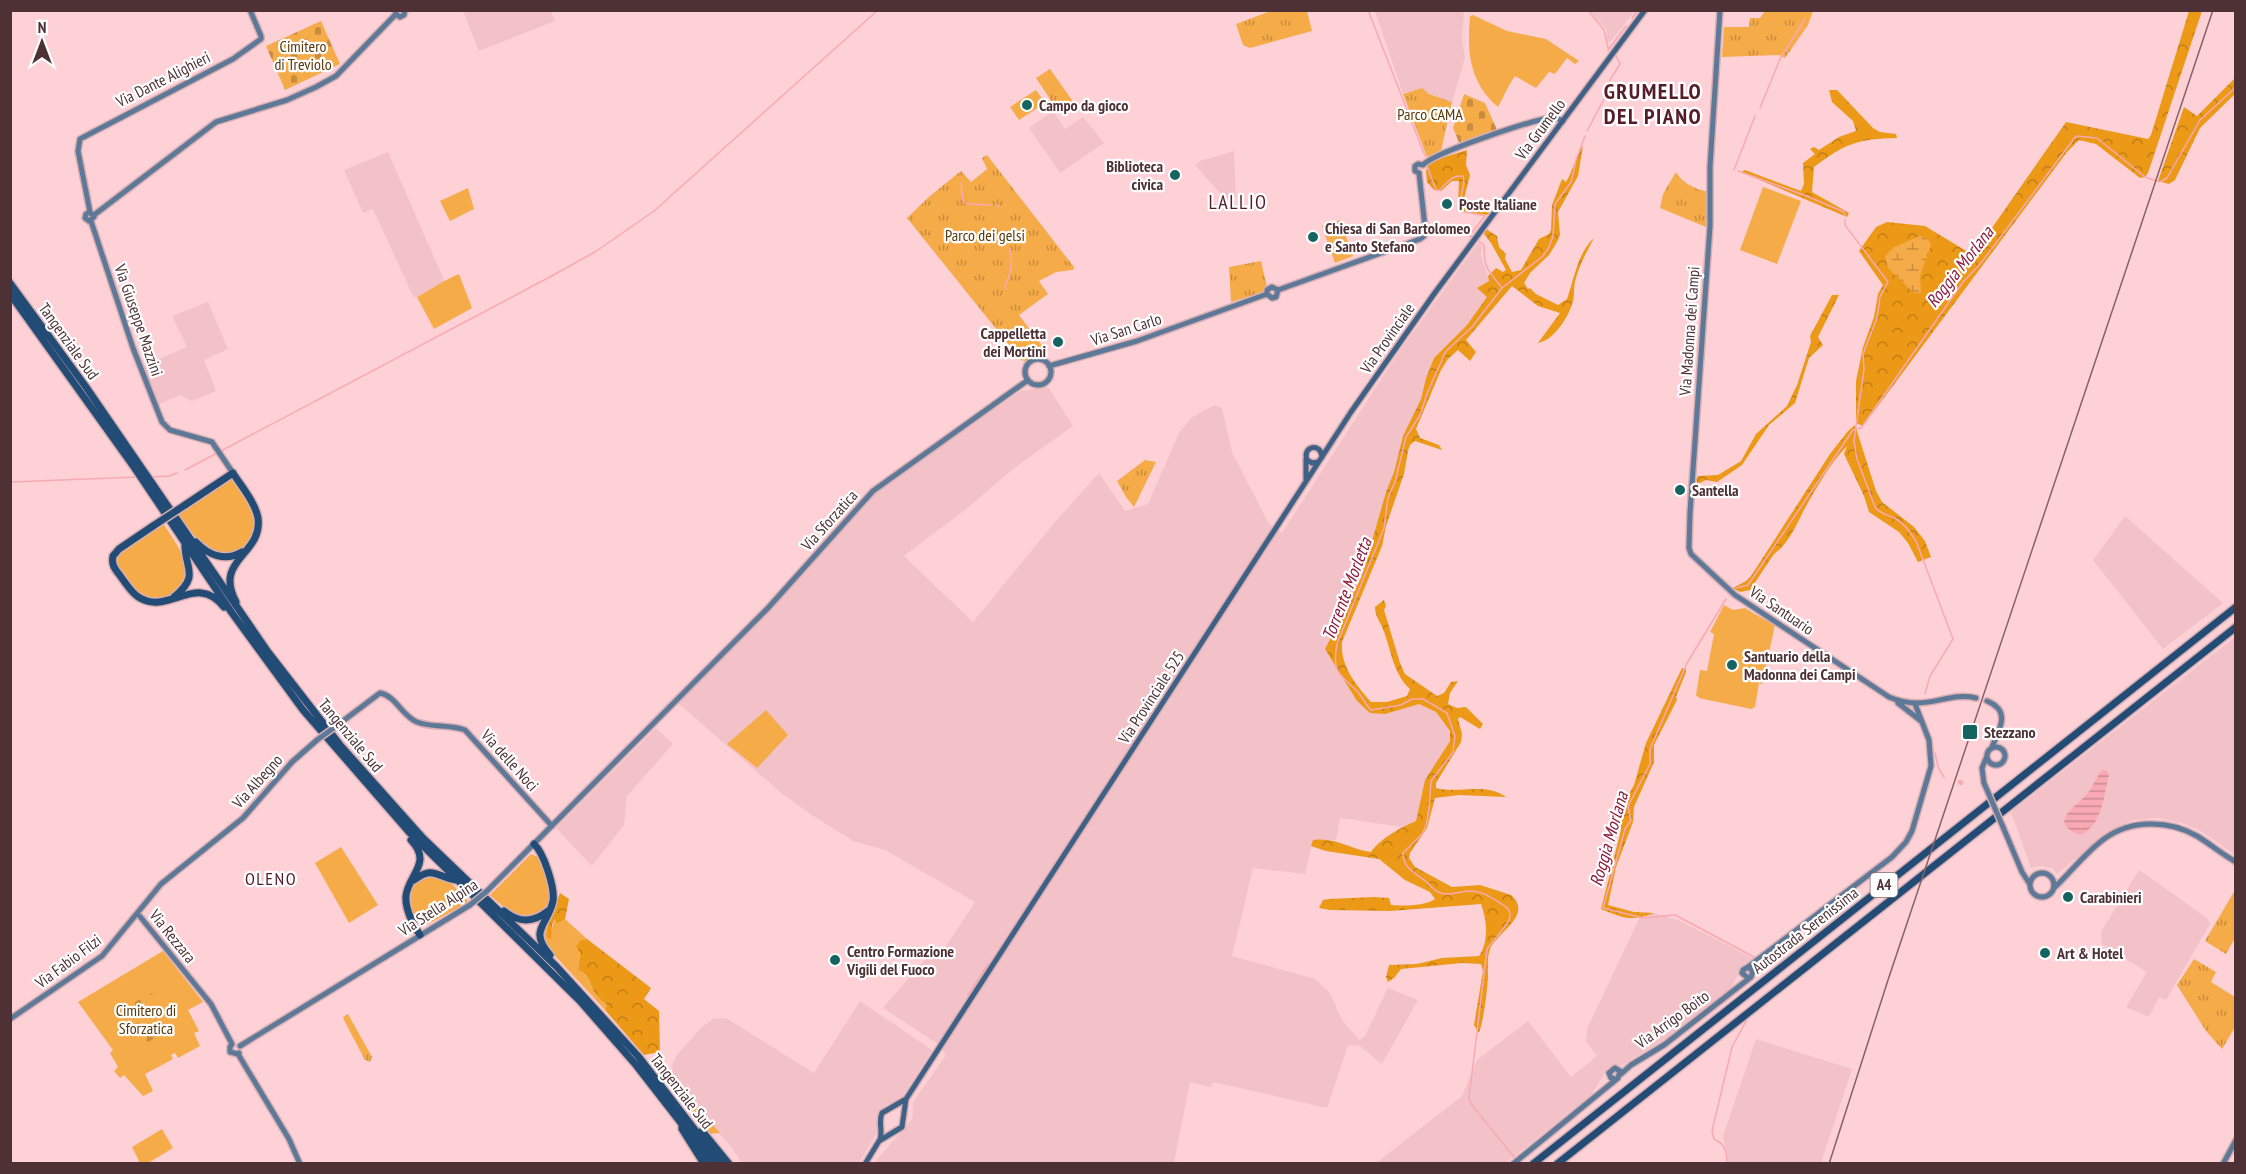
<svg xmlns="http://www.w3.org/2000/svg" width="2246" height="1174" font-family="'PT Sans Narrow',sans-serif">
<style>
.built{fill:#f3c2c8}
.green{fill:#f6ab49}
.forest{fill:url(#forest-crowns)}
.wetland{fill:url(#wetland-marsh)}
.cemetery{fill:url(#cemetery-stones)}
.park{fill:url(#park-tufts)}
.water{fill:url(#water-rules)}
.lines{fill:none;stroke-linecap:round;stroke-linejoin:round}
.stream{stroke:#f8a9b4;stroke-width:1.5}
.canal{stroke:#f8a9b4;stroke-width:4.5}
.secondary-casing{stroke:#d7aeb3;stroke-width:8}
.primary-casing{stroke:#d7aeb3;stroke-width:8}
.highway-casing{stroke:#d7aeb3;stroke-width:10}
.secondary{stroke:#5d7997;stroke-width:5}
.primary{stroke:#3e6185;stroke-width:5}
.highway{stroke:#224c75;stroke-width:7}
.rail{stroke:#846267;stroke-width:1.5}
.secondary-bridge-casing{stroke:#d7aeb3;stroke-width:8;stroke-linecap:butt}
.highway-bridge-casing{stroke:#d7aeb3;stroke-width:10;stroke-linecap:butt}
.secondary-bridge{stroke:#5d7997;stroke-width:5}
.highway-bridge{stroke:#224c75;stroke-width:7}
.poi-dot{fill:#166461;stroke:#fff;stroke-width:2}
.labels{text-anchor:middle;stroke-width:4.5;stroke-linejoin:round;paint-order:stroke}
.shield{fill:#fff;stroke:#826f72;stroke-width:1.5}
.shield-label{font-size:15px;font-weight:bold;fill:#4d3135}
.park-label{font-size:16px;fill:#583808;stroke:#fff}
.street-label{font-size:16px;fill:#4d3135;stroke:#fff}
.poi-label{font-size:16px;font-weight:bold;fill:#4d3135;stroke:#fff;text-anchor:start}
.water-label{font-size:18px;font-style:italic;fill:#8d1a3b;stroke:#fff}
.neighbourhood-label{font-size:18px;letter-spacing:1.5px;fill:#551d29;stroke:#fff}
.quarter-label{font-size:20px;letter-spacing:1.5px;fill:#551d29;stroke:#fff}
.district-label{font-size:22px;font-weight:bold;letter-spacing:1.5px;fill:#551d29;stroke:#fff}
</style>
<defs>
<pattern id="forest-crowns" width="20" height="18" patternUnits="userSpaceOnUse" patternTransform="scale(1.5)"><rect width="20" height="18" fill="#eb9916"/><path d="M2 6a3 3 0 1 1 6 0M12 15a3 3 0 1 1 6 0" fill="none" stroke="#c17d15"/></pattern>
<pattern id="wetland-marsh" width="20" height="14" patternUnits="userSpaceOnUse" patternTransform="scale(1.5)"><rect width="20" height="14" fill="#f6ab49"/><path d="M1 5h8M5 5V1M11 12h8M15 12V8" fill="none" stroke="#c98c3e"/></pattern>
<pattern id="cemetery-stones" width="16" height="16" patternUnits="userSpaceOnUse" patternTransform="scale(1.5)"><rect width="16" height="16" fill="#f6ab49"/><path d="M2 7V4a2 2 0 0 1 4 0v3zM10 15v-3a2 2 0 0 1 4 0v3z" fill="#c98c3e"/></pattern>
<pattern id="park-tufts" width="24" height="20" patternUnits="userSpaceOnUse" patternTransform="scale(1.5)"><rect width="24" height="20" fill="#f6ab49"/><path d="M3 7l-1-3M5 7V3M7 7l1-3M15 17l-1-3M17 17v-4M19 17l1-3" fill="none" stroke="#c98c3e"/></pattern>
<pattern id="water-rules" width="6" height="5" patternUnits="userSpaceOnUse" patternTransform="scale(1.5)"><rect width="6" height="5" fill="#f8a9b4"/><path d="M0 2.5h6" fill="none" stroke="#cb8a93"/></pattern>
</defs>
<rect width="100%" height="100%" fill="#fed1d7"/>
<path class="built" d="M463,11H551L555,21L479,51Z
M1375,11H1464L1462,40L1465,58L1452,102L1429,94L1422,88L1403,94Z
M1590,11H1635L1609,43L1606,39L1607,30Z
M1053,111L1065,129L1083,117L1104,143L1060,173L1029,128Z
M1234,151L1236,196L1229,203L1195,165L1200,161Z
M388,152L444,280L442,284L414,298L373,209L363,213L344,170Z
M1478,243L1482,246L1481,255L1489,280L1488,297L1467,325L1434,358L1426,378L1421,399L1403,436L1394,472L1386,492L1362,576L1325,649L1370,713L1419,704L1436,712L1450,731V741L1425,780L1416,821L1402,827L1340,818L1336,840H1313L1305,874L1253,868L1232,956L1315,979L1330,993L1342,1020L1359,1040L1365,1036L1388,988L1418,1000L1382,1064L1360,1046L1348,1045L1327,1108L1214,1082L1210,1087L1190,1082L1174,1163H874L912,1119L913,1102L946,1055L938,1044L883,1008L931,952L946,946L975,902L885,850L853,841L812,815L780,792L678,703L795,584L876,490L1021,391L1048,387L1073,426L1013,469L965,510L904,556L973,622L1055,522L1099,473L1125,511L1148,504L1179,433L1192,417L1214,405L1222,408L1232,452L1269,524L1282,533L1396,356Z
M208,302L228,349L204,360L216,391L192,401L180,395L157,405L143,366L187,347L172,316Z
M2125,516L2223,603L2163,649L2093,560Z
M2235,637V855L2204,833L2185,824L2159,818L2134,820L2111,830L2057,874L2052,868L2041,866L2031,868L2011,812Z
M656,728L673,744L627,796L624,825L592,866L556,828Z
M2139,870L2207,918L2210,924L2166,1000L2159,997L2149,1017L2126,1007L2147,972L2102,944L2101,932Z
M1654,913L1678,920L1753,958L1744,964L1730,989L1668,1037L1622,1065L1613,1066L1606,1071L1591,1095L1506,1163L1375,1164L1462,1096L1477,1060L1528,1021L1571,1077L1597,1056L1586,1041L1587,1029L1639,919Z
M860,1001L932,1050L898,1103L886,1105L877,1116V1133L859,1163H742L729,1144L698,1110L673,1074L672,1066L676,1056L701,1028L713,1019L725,1018L731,1021L814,1073Z
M1756,1039L1852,1069L1821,1163H1728L1723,1136Z"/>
<path class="green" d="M1473,15L1507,31L1546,39L1579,61L1575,64L1567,58L1555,74L1549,72L1536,88L1515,76C1508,86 1504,96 1498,107C1469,82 1467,52 1470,16Z
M1036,90L1045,103L1019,120L1010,107Z
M1763,187L1801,201L1777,264L1740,250Z
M468,188L474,209L450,221L440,201Z
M1340,220L1353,256L1335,263L1322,226Z
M459,274L472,308L434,329L417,297C432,289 444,280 459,274Z
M233,476C240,488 250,500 254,513C262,540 234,563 209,548C196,540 187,526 178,514Z
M163,523C170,534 179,546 184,559C192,581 172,604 149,599C138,597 131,586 125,578C119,569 115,564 119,553Z
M1724,605L1733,610L1745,608C1755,615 1765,619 1775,625L1762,684L1759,683L1755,707L1751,709L1699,698L1696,695L1700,670L1707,671L1714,634L1710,632Z
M766,710L788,735L757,768L727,744Z
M341,847L378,905L349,923L315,863Z
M531,854L538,857L549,885L551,900L543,912L529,918L511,913L490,895Z
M438,875L448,880L469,902L430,923L424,925C412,919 405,898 412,886C418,877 428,876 438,875Z
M554,911L548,925L550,934L555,919L557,924L565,919L587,939L581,940L578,970C590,976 589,984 596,994C598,998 603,1001 607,1005L605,1010L546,946C541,931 545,924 554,911Z
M163,951L203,1002L188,1010L199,1031L194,1033L200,1046L178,1058L175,1053L171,1055L173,1059L145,1074L153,1091L143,1096L124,1075L120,1078L114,1071L118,1067L110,1053L113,1050L78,1002Z
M670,1071H672L686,1094L720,1133L709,1134L683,1103L685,1096Z
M162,1129L173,1148L148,1163H140L132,1147Z"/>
<path class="forest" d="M2189,11H2202L2148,173L2145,177L2140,178L2096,144L2079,140L2067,152L1863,426L1856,423V381L1863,347L1874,317L1878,294L1883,285L1859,251L1876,227L1887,222L1925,226L1973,255L2066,122L2148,139L2151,135Z
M2235,78V94L2200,128L2175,180L2169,184L2158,181L2184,107L2197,116Z
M1829,90H1837L1873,128L1880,132L1896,134L1897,138C1858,139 1846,143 1814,167L1812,192L1849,213L1847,217L1741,172L1745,170L1801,191L1804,184L1803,163L1815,154L1810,149L1814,147L1819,150L1839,137L1856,131L1853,121L1832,102Z
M1583,146L1578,176L1558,212L1560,235L1557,242L1549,255L1530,273L1524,283L1528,289L1530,288L1536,294L1558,305L1567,299C1574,279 1578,252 1594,238C1587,251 1580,264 1576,278C1573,287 1575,293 1573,301C1569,317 1554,340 1538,343L1560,313L1538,306L1512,286L1466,340L1476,352L1470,361L1458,350L1448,359L1441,370L1416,429L1420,438L1439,445L1442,450L1415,441L1410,445L1408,451L1404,474L1386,526L1382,546L1342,642C1340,666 1356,685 1371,702H1387L1407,696L1410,689C1393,674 1391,649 1383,629C1380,621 1375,616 1375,607L1384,600L1386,606L1384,610L1400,663L1405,674L1437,696L1444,693L1451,682L1458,681L1450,693L1448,704L1457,708L1466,707L1483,724L1480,729L1460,717L1458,719L1462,734L1461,742L1436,783V788C1459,794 1485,782 1506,797L1459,795L1435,798L1427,828L1410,853L1409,858L1415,867L1452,887L1480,885L1511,895C1534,915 1496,933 1490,949C1487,957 1488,968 1488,977C1487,993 1484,1018 1479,1033L1474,1025L1483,971L1481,964L1462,963L1401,969L1394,978L1388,982L1386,977L1389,965L1417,964L1442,958L1479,956C1489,942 1487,920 1481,904L1390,911L1330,910L1319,908L1323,900L1329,899L1374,897L1389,898L1391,905C1404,906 1425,906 1435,899L1430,892L1405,880L1379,859L1326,851L1311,846L1313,840C1336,837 1349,849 1371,852C1380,839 1401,827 1416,821L1425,780L1450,741V731L1436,712L1419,704L1385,714L1370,713L1357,701L1325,649L1362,576L1386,492L1394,472L1403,436L1421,399L1426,378L1434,358L1467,325L1487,297L1477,288L1489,281L1488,276L1496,268L1503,272L1506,270L1491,243L1484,234L1486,229L1497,236L1499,247L1506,254L1505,259L1512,272L1521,270L1539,239L1549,234L1551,230L1552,205L1562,179L1566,182C1573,171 1575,157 1583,146Z
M1467,150L1466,165L1470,175L1464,199L1466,206L1478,211L1489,209V213L1487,215L1460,211L1458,203L1459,181H1452L1441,191L1434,190L1427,182L1426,171L1429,162Z
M1832,295H1839L1818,337L1823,345L1809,358L1795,403L1769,425L1742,465L1717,482L1706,480L1698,484L1696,480L1698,476L1718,475L1741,461L1756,434L1787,406L1797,385L1811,342L1810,336Z
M1855,425L1876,491L1882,502L1914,527L1925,541L1931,557L1918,562L1908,543L1899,532L1869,512L1864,496L1844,454L1847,446C1830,463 1817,487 1805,508C1797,523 1789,544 1774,554L1750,590L1740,592L1733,588L1746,581L1751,576L1830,454L1848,431Z
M1682,668L1686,669V672L1676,697L1677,700L1654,745V762L1634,807L1633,822L1616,867L1608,905L1634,912L1654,913C1632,922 1623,918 1601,909L1621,830L1619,813L1634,785L1646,743Z
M560,893L569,899L565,919L557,924L555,919L552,925L551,939L547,937L548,925Z
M587,939L651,988L644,999L659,1011L660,1052L644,1055L605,1010L607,1005C603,1001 598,998 596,994C589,984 590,975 578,970L580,953L576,946L581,940Z
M661,1061L670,1071L685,1096L683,1103L650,1062Z"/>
<path class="wetland" d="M1920,236L1928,239L1931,245L1920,276L1921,293H1914L1888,268L1885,256L1894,247Z"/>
<path class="cemetery" d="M321,21L340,64L285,90L266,46Z
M1464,94L1485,103L1498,132L1460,145L1453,128Z
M152,993L172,1029L140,1046L120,1010Z"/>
<path class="park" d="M1271,11H1307L1312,31L1250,48L1243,45L1236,24Z
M1765,11H1813L1808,25L1785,58L1779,55L1722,57L1724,27H1749L1750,18H1760Z
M1050,69L1074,103L1065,109L1054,105L1036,78Z
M1422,88L1429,94L1452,102L1441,151L1427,157L1403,94Z
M987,155L1074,267L1073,270L1056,272L1039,281L1048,294L1019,315L1044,348L1041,358L1029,362L1021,360L907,218L930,196L961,171L971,182L987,169L982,158Z
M1676,172C1682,183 1698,191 1711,192L1706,227L1660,208L1663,194Z
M1261,261L1267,287L1264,292L1231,302L1229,267Z
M1145,460L1156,462L1134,507L1126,497L1117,481Z
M2235,890V938L2226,954L2205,941Z
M2194,959L2216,972L2211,982L2235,997V1027L2222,1049L2206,1031L2177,985Z
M348,1014L372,1057L370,1062L365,1060L344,1020L343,1017Z"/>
<path class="water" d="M2102,770L2107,771L2109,775C2103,797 2103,825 2080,835C2047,822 2075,808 2087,794C2093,787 2096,777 2102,770Z"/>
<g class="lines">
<path class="stream" d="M1368,10L1425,156
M1588,10L1604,30L1608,48
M1632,18L1638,10
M1608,50L1626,26
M1606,95L1610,80L1620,64L1616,56
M1760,108L1780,59L1805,19
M1587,131L1604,99
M1427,166L1436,190H1440C1447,182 1452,175 1463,176C1467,188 1457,198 1460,211L1485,216L1469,236L1472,237
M1734,170L1755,116
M1738,171L1809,197L1844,212L1845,215
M961,183L963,201L967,204L990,205
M996,205L999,206
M1845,220V225L1888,282L1880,297L1877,318L1863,354L1864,369L1854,441L1857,459L1875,507C1881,515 1888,514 1896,519C1905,524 1911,533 1916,541L1953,639L1930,676L1925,694
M1478,241L1484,245C1484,269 1488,270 1502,288
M1006,289L1005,285C1011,275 1013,260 1010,249
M185,470L546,279L595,252L654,211L878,10
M151,477L169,476L177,473
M10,482L138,477
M1736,588L1748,585L1853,430L1861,428L1963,282L1981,263L2076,136L2097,138L2145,177L2160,182L2167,178L2200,120L2236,87
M1726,599L1687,663L1650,749V764L1628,806L1631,820L1625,829L1603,908L1643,918L1675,915L1754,957
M1935,753L1938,767L1944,777
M968,995L988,964
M1515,1158L1471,1104L1469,1098L1487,949C1492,941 1510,924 1510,916C1511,909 1505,906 1500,903C1490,897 1482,891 1470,891C1460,891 1448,897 1438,892C1433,890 1429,883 1424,880C1414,872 1403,868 1403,853L1422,834L1426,826L1429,809L1431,781L1453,752L1455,736L1447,713L1423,699H1412L1401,705L1371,710C1365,704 1362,696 1356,690C1338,673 1332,672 1337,644L1384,528L1388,498L1395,482L1406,437L1420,415L1428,391L1446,351L1472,327L1502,288L1543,256L1549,247L1553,236L1555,204L1571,182L1576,160L1585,136
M1727,1164C1727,1151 1725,1144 1714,1139L1712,1131L1732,1047L1750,1014"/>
<path class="canal" d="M1960,782L1961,783"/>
<g class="secondary-casing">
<path id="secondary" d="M395,10L396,14L400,17L404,15L405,10
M1720,10L1710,167V226L1690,513L1689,548L1691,554L1735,595L1889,697C1926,713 1947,691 1976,698
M1423,165C1433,153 1530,121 1549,118C1555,117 1558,118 1563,121
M1419,173L1415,171V166L1418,164L1423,165
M90,212L86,214L85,218L89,221L94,217L90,212L78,151L80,139L233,59L261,39V36L250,10
M94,215L216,122L287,100L316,87L336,76L396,14
M91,221L133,348L162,422L170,430L212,442L233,473
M1278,290L1420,239L1424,236L1425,227L1419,173
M1267,294L1272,298L1276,297L1278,290
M1267,294V290L1272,287L1278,290
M1025 372a13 13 0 1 1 26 0a13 13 0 1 1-26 0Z
M1049,366L1137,341L1267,294
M1987,701C2012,711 1999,730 1992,747
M1898,703L1921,721
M339,724L380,693C396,696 402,716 417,722C432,728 449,724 465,730L552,826
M1987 756a9 9 0 1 1 18 0a9 9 0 1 1-18 0Z
M1984,783L1982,768L1987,756
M2003,827L2022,872L2029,883
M2030 885a12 12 0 1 1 24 0a12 12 0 1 1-24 0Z
M2054,888C2071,872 2085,853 2104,839C2131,819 2169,820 2197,836C2210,844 2222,854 2236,862
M487,891L768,608L873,491L1028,380
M138,914L211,1004L232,1044L230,1047V1052L238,1054
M1748,967L1892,857L1906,842L1912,831L1931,766L1929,740L1915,704
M10,1019L102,956L161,884L243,818L292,762L317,740
M240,1046L470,905
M239,1053L238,1054L289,1139L300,1164
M1621,1074L1631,1065L1664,1045L1751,977L1753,971L1748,967L1743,970L1742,973L1748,978
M1513,1164L1618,1078L1620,1071L1615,1068L1609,1073L1611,1078L1616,1079
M2223,1164L2236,1140"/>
</g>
<g class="primary-casing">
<path id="primary" d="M1318,462L1312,463L1307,460C1302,446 1321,442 1322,457
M1306,479V459
M880,1140C883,1130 878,1122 882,1113L906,1099
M865,1164L879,1141L902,1127L906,1099L1351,412L1434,294L1645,10"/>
</g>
<g class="highway-casing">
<path id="highway" d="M10,283L86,387L268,652L340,745L423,838L556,966L638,1056L721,1164
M10,294L134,467L232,613L303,710L409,832L580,1001L636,1065L713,1164
M185,505L233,473C241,486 255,502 258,518C263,555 213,559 236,602
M153,526L119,549L113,556C111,566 116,570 121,577C127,585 132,594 140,598C169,615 197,572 224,607
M196,542C208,555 225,562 242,552
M174,597C201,575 184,568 185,543
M411,840C433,863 408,875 406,896C405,909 413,925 420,935
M534,844C544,853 555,888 553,901C548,925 528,930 550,955
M414,880C434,865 436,877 456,880
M504,911C519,923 533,923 548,911
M682,1125V1129L704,1164
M702,1131L729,1164
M1533,1164L2236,607
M1557,1164L2236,627"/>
</g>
<use href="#secondary" class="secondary"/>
<use href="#primary" class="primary"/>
<use href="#highway" class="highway"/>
<path class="rail" d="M1829,1164L1888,980L2213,10"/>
<g class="secondary-bridge-casing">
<path id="secondary-bridge" d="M317,740L339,724
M1984,783L2003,827
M470,905L487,891"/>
</g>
<g class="highway-bridge-casing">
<path id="highway-bridge" d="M153,526L185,505"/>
</g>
<use href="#secondary-bridge" class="secondary-bridge"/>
<use href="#highway-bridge" class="highway-bridge"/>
</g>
<g class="poi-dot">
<circle cx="1027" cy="105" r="6"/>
<circle cx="1175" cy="175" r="6"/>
<circle cx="1447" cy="204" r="6"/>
<circle cx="1313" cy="237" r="6"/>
<circle cx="1058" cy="342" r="6"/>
<circle cx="1680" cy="490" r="6"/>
<circle cx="1732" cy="665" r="6"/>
<rect x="1962" y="724" width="16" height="16" rx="3"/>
<circle cx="2068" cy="897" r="6"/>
<circle cx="2045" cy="953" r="6"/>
<circle cx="835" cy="960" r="6"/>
</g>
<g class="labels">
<rect class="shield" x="1870.5" y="873" width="27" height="24" rx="4.5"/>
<g class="shield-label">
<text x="1884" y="890">A4</text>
</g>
<g class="park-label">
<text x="303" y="52">Cimitero<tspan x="303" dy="18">di Treviolo</tspan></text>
<text x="1430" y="120">Parco CAMA</text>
<text x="985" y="241">Parco dei gelsi</text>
<text x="146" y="1016">Cimitero di<tspan x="146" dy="18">Sforzatica</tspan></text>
</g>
<g class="street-label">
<text transform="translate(163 79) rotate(-27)" y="6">Via Dante Alighieri</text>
<text transform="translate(1540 129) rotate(-53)" y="6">Via Grumello</text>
<text transform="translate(139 320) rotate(71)" y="6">Via Giuseppe Mazzini</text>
<text transform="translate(1126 329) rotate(-18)" y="6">Via San Carlo</text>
<text transform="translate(1689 331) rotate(-86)" y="6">Via Madonna dei Campi</text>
<text transform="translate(1387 338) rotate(-55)" y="6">Via Provinciale</text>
<text transform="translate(69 341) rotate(54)" y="6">Tangenziale Sud</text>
<text transform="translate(829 520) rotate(-48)" y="6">Via Sforzatica</text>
<text transform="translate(1782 610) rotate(34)" y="6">Via Santuario</text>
<text transform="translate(1151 697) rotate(-57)" y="6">Via Provinciale 525</text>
<text transform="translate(351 735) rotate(50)" y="6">Tangenziale Sud</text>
<text transform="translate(510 760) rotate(48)" y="6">Via delle Noci</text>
<text transform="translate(257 781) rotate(-48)" y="6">Via Albegno</text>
<text transform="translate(438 907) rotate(-33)" y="6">Via Stella Alpina</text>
<text transform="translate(1805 930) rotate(-38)" y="6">Autostrada Serenissima</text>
<text transform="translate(173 936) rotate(51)" y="6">Via Rezzara</text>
<text transform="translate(68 961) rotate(-37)" y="6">Via Fabio Filzi</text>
<text transform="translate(1672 1019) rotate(-36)" y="6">Via Arrigo Boito</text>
<text transform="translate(682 1091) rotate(52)" y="6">Tangenziale Sud</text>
</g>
<g class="poi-label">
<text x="1039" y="111">Campo da gioco</text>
<text x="1163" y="172" text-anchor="end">Biblioteca<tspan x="1163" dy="18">civica</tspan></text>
<text x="1459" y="210">Poste Italiane</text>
<text x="1325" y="234">Chiesa di San Bartolomeo<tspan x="1325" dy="18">e Santo Stefano</tspan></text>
<text x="1046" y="339" text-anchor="end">Cappelletta<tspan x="1046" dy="18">dei Mortini</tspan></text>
<text x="1692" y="496">Santella</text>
<text x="1744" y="662">Santuario della<tspan x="1744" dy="18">Madonna dei Campi</tspan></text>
<text x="1984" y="738">Stezzano</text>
<text x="2080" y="903">Carabinieri</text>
<text x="847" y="957">Centro Formazione<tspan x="847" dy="18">Vigili del Fuoco</tspan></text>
<text x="2057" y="959">Art &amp; Hotel</text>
</g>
<g class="water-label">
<text transform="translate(1960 267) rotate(-52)" y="6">Roggia Morlana</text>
<text transform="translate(1347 589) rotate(-69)" y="6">Torrente Morletta</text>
<text transform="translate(1609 839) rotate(-74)" y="6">Roggia Morlana</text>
</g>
<g class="neighbourhood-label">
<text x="271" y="885">OLENO</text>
</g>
<g class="quarter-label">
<text x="1238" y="209">LALLIO</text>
</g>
<g class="district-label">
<text x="1653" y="99">GRUMELLO<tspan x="1653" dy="25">DEL PIANO</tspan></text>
</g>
</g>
<rect width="2246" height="1174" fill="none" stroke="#4d3135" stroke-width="24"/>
<g transform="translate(42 42)" stroke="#ffffff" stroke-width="4.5" paint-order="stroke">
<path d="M0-4.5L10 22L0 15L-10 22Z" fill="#4d3135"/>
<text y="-9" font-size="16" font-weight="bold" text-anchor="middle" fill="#4d3135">N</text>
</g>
</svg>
